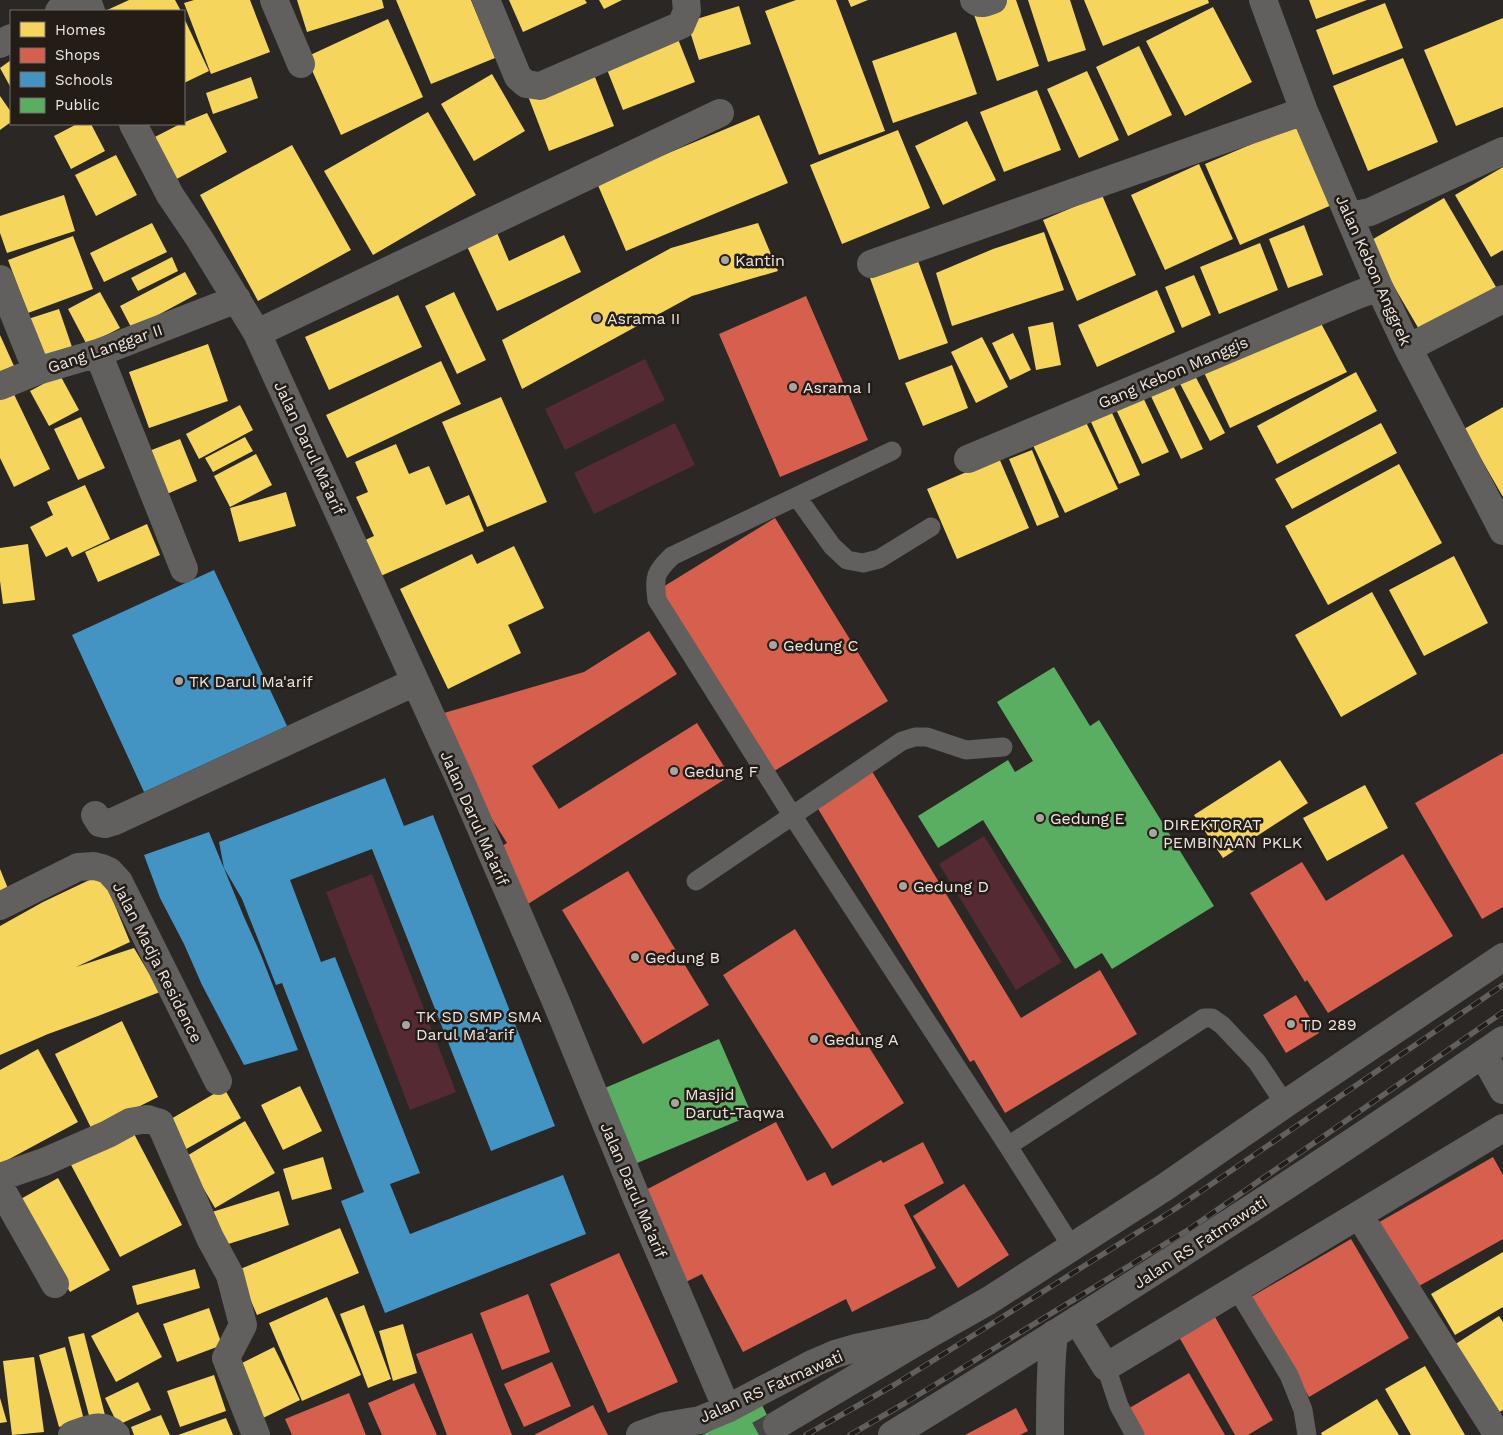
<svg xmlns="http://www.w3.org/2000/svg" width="1503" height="1435" font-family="'Work Sans',sans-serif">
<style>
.green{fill:#562a32}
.homes{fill:#f6d55c}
.shops{fill:#d6604d}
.schools{fill:#4393c3}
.public{fill:#5aae61}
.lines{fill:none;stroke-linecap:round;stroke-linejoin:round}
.primary-tunnel{stroke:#474441;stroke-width:28;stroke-dasharray:28 14;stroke-linecap:butt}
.lane{stroke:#61605e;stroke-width:19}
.street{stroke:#61605e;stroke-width:28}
.primary{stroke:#62605e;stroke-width:28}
.rail-casing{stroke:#61605f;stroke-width:5.5}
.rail{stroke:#241d17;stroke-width:4;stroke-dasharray:11;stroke-linecap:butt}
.poi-dot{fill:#a9a4a0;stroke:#241d17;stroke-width:2}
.labels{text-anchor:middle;stroke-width:5;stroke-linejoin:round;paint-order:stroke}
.poi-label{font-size:16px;fill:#ede7e3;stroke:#241d17;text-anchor:start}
.street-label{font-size:16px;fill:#ede7e3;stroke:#241d17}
</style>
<rect width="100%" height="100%" fill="#2a2724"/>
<path class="green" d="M645,359L665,400L565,450L545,409Z
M675,423L695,465L594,514L574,473Z
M984,836L1062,962L1016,990L939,864Z
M372,874L456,1092L410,1110L326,892Z"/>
<path class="homes" d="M129,0H175L181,11H105Z
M194,0H250L270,52L211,74L184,3Z
M297,0H382L384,8L307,32Z
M396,0H471L495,58L431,84Z
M509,0H585L587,3L523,32Z
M599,0H622L604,9Z
M796,0H836L885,131L819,155L765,11Z
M848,0H868L851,7Z
M1000,0H1016L1039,66L997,81L972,9Z
M1028,0H1070L1086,50L1048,62Z
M1084,0H1208L1209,3L1103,46Z
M1309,0H1367L1316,19Z
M1385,3L1403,48L1333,75L1316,30Z
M739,6L751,44L699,60L687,22Z
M1213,7L1252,82L1185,116L1146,41Z
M184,18L209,71L184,83Z
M1503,18V107L1456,126L1424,50Z
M388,19L423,97L341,135L306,57Z
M956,32L977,94L893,123L872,61Z
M676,34L695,82L623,110L604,62Z
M1139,46L1172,115L1128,136L1096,67Z
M1403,58L1438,142L1368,171L1333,86Z
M11,60V88L0,68Z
M1087,71L1119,140L1079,158L1047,89Z
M593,72L614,126L549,151L528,96Z
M492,74L525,131L474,161L441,104Z
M251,77L258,98L213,114L206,93Z
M1037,90L1061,150L1004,172L980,112Z
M0,96L11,112V122L0,130Z
M428,112L476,195L373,255L324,171Z
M207,113L227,152L173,181L151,139L180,124H184L185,122Z
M759,115L788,183L626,251L597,183Z
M967,121L996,180L943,205L915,146Z
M77,124H91L105,151L71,169L54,136Z
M1299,124L1334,204L1240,245L1205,164Z
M898,130L930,208L842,244L810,165Z
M292,145L351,250L258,301L200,195Z
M116,155L137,195L96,216L75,175Z
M1199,164L1233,239L1165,270L1131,195Z
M1503,167V250L1491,257L1455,195Z
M64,195L75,231L7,253L0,233V216Z
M1102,195L1136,275L1077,301L1043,220Z
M1444,198L1496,287L1420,331L1368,242Z
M152,223L167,252L104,282L90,253Z
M758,223L778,271L692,296L522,389L502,340L671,248Z
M1304,225L1323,275L1288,288L1269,239Z
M495,228L509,261L564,235L581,272L497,311L465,242Z
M1044,232L1064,290L952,326L936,273L993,249Z
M73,236L93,289L28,313L8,260Z
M1260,243L1278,290L1219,314L1200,267Z
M172,257L178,271L138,291L131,278Z
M918,261L948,343L899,360L870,278Z
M185,272L197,294L132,329L120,306Z
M1194,275L1211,315L1182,328L1165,287Z
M1157,290L1175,332L1097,367L1078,325Z
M100,292L120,328L87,345L68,309Z
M454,292L486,360L457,374L425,306Z
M398,295L422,347L329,390L305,337Z
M59,309L72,347L42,357L28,319Z
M1316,314L1347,372L1230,428L1200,364Z
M1053,322L1061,365L1036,370L1028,327Z
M1013,333L1031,370L1010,380L992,343Z
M0,335L14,366L0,372Z
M982,337L1008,387L976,403L951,352Z
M208,344L228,401L149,428L129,372Z
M441,361L461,404L347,458L326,415Z
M952,365L968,408L923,426L905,383Z
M1191,368L1225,433L1210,441L1176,376Z
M1356,372L1377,411L1277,464L1257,426Z
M60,375L79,410L49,426L30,391Z
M1170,379L1203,449L1181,459L1148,390Z
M9,384L50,469L14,487L0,458V388Z
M1140,391L1169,452L1142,464L1113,403Z
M501,397L547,502L487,527L442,422Z
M1108,404L1140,475L1119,484L1087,413Z
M240,405L253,430L199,459L186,434Z
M1503,407V497L1464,429Z
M1083,416L1118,489L1065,513L1031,441Z
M81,417L105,468L78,480L54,429Z
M1381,423L1397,453L1292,509L1275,479Z
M245,437L253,451L213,472L205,458Z
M180,439L197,481L167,494L149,451Z
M396,444L409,474L429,466L446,505L469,495L484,531L376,578L361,542L374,536L356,497L368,492L355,462Z
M1032,450L1059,517L1037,526L1009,459Z
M256,454L272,485L230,507L214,476Z
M999,458L1029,528L957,559L927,489Z
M1399,464L1442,543L1328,605L1285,526Z
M85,485L110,539L72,557L67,547L46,557L30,527L53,515L47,502Z
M286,492L296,526L239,542L230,508Z
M147,524L160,555L98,582L85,552Z
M28,544L35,600L3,604L0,581V548Z
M514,546L544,608L508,625L521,653L448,689L400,589L472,554L477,564Z
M1454,556L1488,623L1424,656L1389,590Z
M1372,592L1417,674L1341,717L1295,635Z
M1280,760L1308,803L1223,858L1194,815Z
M1365,785L1388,828L1327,861L1303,818Z
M0,869L9,891L0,895Z
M102,874L130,942L76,967L134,948L160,992L98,1016L48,1034L0,1055V926L43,902Z
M122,1021L158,1097L92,1130L55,1054Z
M38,1049L78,1122L0,1164V1070Z
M300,1086L322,1131L283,1150L261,1105Z
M224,1088L241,1118L181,1152L164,1123Z
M245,1121L275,1173L215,1208L185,1157Z
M132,1130L182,1225L120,1257L70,1163Z
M323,1157L332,1189L292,1200L283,1169Z
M58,1178L110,1270L70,1292L19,1200Z
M279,1191L289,1225L222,1246L212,1212Z
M340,1228L359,1273L257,1315L238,1270Z
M1503,1252V1307L1455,1335L1431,1294Z
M195,1269L200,1288L137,1305L132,1286Z
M327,1297L361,1375L302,1401L269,1323Z
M364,1305L391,1379L368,1388L340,1314Z
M209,1308L222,1345L177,1362L163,1324Z
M138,1312L162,1357L116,1382L91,1336Z
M1499,1316L1503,1322V1410L1494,1415L1451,1347Z
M403,1324L417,1373L393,1381L379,1331Z
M84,1333L106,1419L91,1423L68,1337Z
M65,1347L84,1420L59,1427L39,1355Z
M274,1347L300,1400L261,1419L236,1366Z
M34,1357L44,1432L12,1435L3,1361Z
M1425,1366L1465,1435H1411L1385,1389Z
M214,1375L226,1411L180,1427L167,1391Z
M138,1382L151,1410L118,1425L105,1398Z
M0,1398L7,1422L0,1423Z
M1377,1399L1399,1435H1322L1321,1433Z
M161,1415L170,1435H134L131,1427Z
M226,1418L233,1435H178Z"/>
<path class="shops" d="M806,296L868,440L780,477L719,334Z
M775,518L888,701L771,773L658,590Z
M649,631L677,674L532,766L559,809L697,723L730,776L528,904L494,851L507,843L456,762L444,713L584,672Z
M1503,753V907L1482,919L1415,803Z
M870,768L1021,1018L1100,970L1137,1034L1005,1113L974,1060L970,1062L814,802Z
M1403,854L1453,936L1328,1013L1307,980L1305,982L1250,893L1302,862L1326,901Z
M628,871L709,1005L643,1044L562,910Z
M795,929L904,1103L832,1149L723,975Z
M1296,995L1319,1033L1286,1053L1263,1015Z
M776,1122L807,1181L825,1172L832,1186L881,1160L883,1163L923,1142L944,1183L904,1205L936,1268L852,1312L846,1299L743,1352L702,1274L682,1284L638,1194Z
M1493,1157L1503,1175V1239L1412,1290L1376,1224Z
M964,1184L1009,1255L958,1288L913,1216Z
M1351,1239L1409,1338L1309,1397L1251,1297Z
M619,1253L678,1382L608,1413L550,1284Z
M528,1294L550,1352L502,1370L480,1313Z
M1215,1317L1273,1420L1248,1435H1235L1179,1337Z
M472,1333L512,1435H447L416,1354Z
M552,1362L571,1406L524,1427L504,1384Z
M1189,1373L1225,1435H1140L1126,1410Z
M414,1383L437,1435H382L368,1403Z
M349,1393L366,1435H292L285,1419Z
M593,1405L608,1435H534Z
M1016,1408L1028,1431L1020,1435H965Z"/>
<path class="schools" d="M214,570L287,726L144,792L72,635Z
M385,778L404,826L433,815L555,1126L491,1151L372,849L290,880L321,962L335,957L420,1173L390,1184L410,1234L563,1175L586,1234L385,1313L341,1201L364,1192L282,983L276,985L242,899L224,868L219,842Z
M209,832L244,917L261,955L298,1050L244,1065L202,985L184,944L160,898L144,855Z"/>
<path class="public" d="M1054,667L1090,726L1099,720L1214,906L1112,969L1102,953L1075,969L983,820L938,848L918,816L1008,760L1015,772L1033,761L997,702Z
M719,1039L752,1115L630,1166L598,1091Z
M762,1405L777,1435H702Z"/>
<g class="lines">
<path class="primary-tunnel" d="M759,1435L777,1425"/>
<path class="lane" d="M892,451L672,556C655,573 654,576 657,600L792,815L1008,1146L1072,1247
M797,497L832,546L847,560L863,563L879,559L931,527
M696,881L902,741L915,737H927L966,750L1003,747
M1008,1146L1204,1018H1212L1222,1025L1257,1062L1285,1104
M1236,1288L1289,1375L1303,1410L1307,1435
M1106,1367L1119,1406L1135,1435"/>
<path class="street" d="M274,0L301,64
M486,0L518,77L526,84L540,86L681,25L687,11L686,0
M974,0C980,5 986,3 993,0
M1263,0L1304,111L1379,287L1408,348L1503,531
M59,11L87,0L91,11
M0,44L11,38
M133,124L170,195L199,238L257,333L461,782L557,1004L637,1199L727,1409
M1350,216L1370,212L1503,151
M871,264L1304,111
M0,279L37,371L98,353L237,299
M257,333L720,113
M1408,348L1503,299
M98,353L184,569
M0,386L37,371
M968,459L1357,295L1379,287
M95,815L100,823L105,824L115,821L415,682
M0,906L78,867L94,866L102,868L109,871L119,882L218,1081
M1483,1054L1503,1090
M0,1177L44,1162L108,1134L130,1122L147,1119L160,1123L210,1238L230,1275L243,1325L226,1358L256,1435
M0,1187L55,1284
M1359,1215L1498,1435
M1077,1320L1106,1367L1503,1128
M72,1435C87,1430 103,1421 116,1435
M640,1435L665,1426L700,1420L727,1409L814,1363L835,1354L856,1348L928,1333
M1050,1435C1050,1401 1050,1367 1054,1334"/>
<path class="primary" d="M777,1425L933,1332L988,1301L1072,1247L1165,1187L1285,1104L1503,957
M892,1435C1099,1308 1304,1178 1503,1040"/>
<g class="rail-casing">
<path id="rail" d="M806,1435L894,1385L1175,1209L1503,985
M850,1435L905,1403L1191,1228L1503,1012"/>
</g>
<use href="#rail" class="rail"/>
</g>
<g class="poi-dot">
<circle cx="725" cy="260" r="5"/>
<circle cx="597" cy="318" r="5"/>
<circle cx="793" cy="387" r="5"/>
<circle cx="773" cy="645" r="5"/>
<circle cx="179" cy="681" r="5"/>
<circle cx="674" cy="771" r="5"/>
<circle cx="1040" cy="818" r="5"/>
<circle cx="1153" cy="833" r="5"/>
<circle cx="903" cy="886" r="5"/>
<circle cx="635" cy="957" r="5"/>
<circle cx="1291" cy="1024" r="5"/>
<circle cx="406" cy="1025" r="5"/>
<circle cx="814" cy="1039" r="5"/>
<circle cx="675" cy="1103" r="5"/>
</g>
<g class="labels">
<g class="poi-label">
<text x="735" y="266">Kantin</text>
<text x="607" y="324">Asrama II</text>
<text x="803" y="393">Asrama I</text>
<text x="783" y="651">Gedung C</text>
<text x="189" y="687">TK Darul Ma'arif</text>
<text x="684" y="777">Gedung F</text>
<text x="1050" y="824">Gedung E</text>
<text x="1163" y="830">DIREKTORAT<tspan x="1163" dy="18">PEMBINAAN PKLK</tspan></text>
<text x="913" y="892">Gedung D</text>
<text x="645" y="963">Gedung B</text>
<text x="416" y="1022">TK SD SMP SMA<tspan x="416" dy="18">Darul Ma'arif</tspan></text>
<text x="1301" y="1030">TD 289</text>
<text x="824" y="1045">Gedung A</text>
<text x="685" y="1100">Masjid<tspan x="685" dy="18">Darut-Taqwa</tspan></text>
</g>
<g class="street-label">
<text transform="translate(1374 270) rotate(66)" y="6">Jalan Kebon Anggrek</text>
<text transform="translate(105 348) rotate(-19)" y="6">Gang Langgar II</text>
<text transform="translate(1173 372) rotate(-23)" y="6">Gang Kebon Manggis</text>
<text transform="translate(310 448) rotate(65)" y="6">Jalan Darul Ma'arif</text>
<text transform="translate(475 818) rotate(66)" y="6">Jalan Darul Ma'arif</text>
<text transform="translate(158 962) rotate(63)" y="6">Jalan Madja Residence</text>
<text transform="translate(634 1190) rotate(67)" y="6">Jalan Darul Ma'arif</text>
<text transform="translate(1200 1242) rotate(-33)" y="6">Jalan RS Fatmawati</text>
<text transform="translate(771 1386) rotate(-24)" y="6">Jalan RS Fatmawati</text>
</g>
</g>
<rect x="10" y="10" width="175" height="115" fill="#241d17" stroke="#746e69"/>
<rect x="20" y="22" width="25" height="15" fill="#f6d55c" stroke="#746e69"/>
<text x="55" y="35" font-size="15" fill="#ede7e3">Homes</text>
<rect x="20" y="48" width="25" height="15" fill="#d6604d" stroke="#746e69"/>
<text x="55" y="60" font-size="15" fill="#ede7e3">Shops</text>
<rect x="20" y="72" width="25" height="15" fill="#4393c3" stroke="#746e69"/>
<text x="55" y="85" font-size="15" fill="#ede7e3">Schools</text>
<rect x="20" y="98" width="25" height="15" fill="#5aae61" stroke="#746e69"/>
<text x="55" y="110" font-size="15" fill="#ede7e3">Public</text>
</svg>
